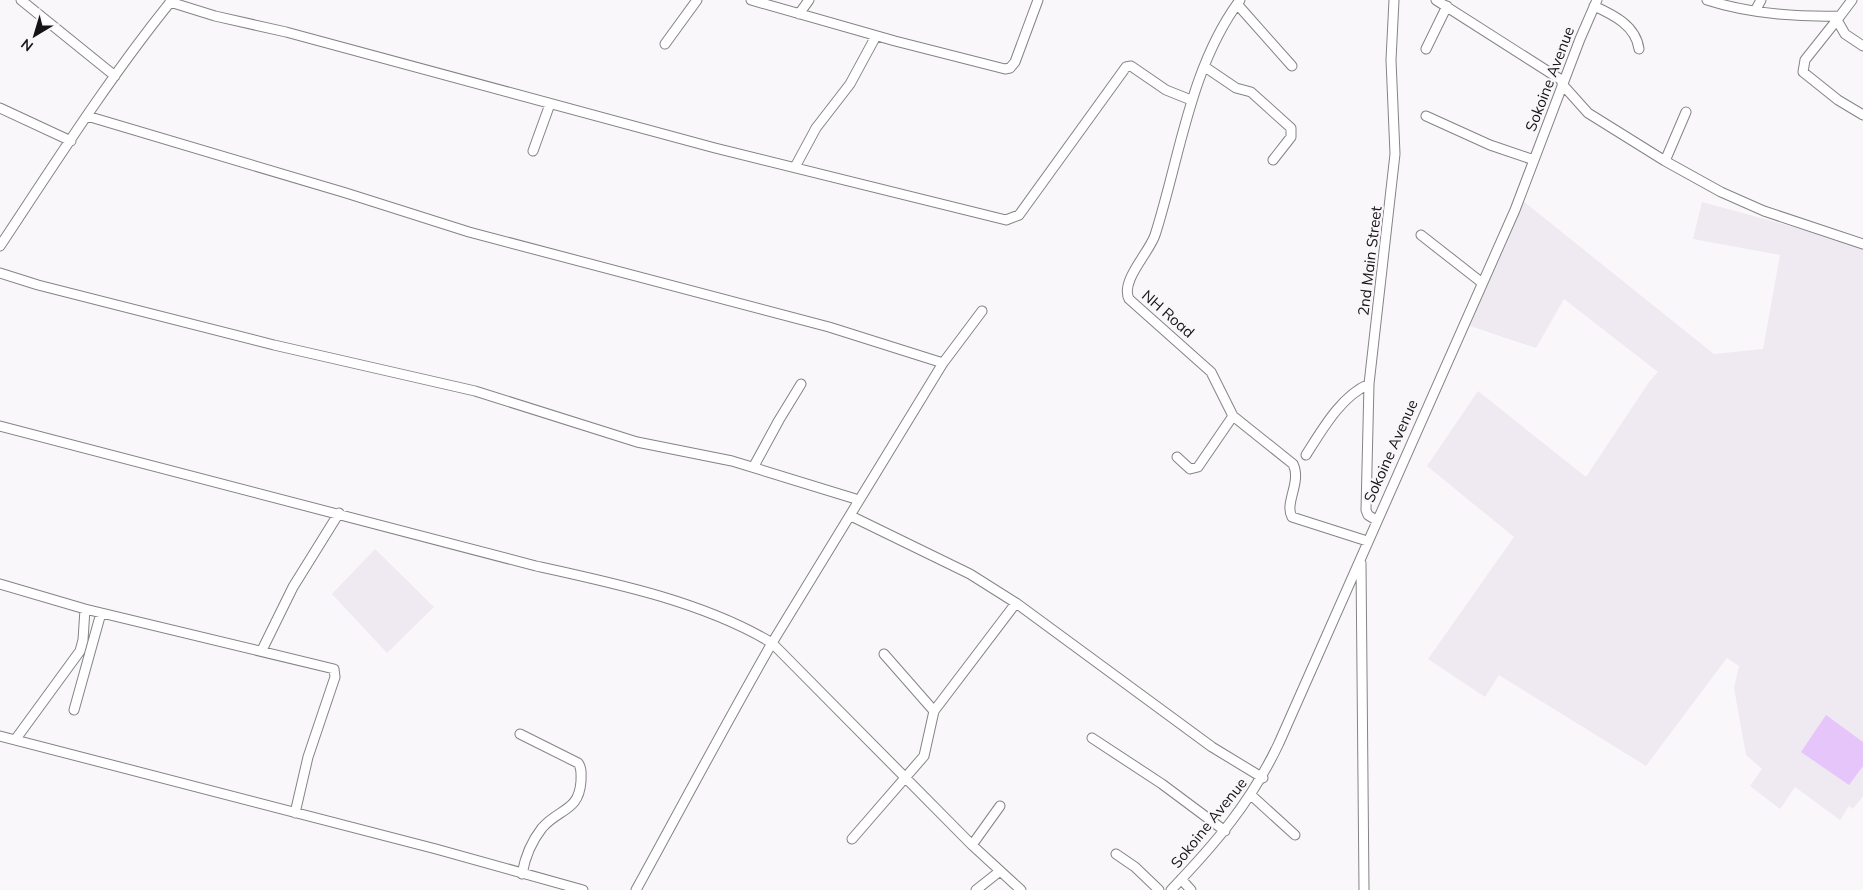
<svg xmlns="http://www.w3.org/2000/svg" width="1863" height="890" font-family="Mulish,sans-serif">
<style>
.built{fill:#efe9f2}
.green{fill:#e6c5fa}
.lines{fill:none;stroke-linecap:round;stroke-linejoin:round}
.minor-casing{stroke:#858386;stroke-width:11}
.minor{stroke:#fff;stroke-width:9}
.labels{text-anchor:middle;stroke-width:4.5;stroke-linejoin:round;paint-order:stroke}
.street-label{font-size:15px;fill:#141315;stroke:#faf7fb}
</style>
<rect width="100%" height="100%" fill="#faf7fb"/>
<path class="built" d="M1523,201L1714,354L1763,349L1780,255L1693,239L1702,202L1863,246V796L1853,809L1849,806L1840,820L1795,787L1780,809L1750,786L1762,769L1746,755L1734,688L1739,666L1727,658L1646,766L1499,675L1485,697L1428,659L1514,537L1427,466L1478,391L1586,477L1649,382L1658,372L1564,299L1536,348L1470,326Z
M375,549L434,607L387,653L332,594Z"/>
<path class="green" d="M1826,715L1863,742V766L1849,785L1801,752Z"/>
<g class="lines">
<g class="minor-casing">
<path id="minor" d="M21,0L115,76
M751,0L895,41L1005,69L1010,68L1015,62L1038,0
M1240,0C1190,67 1180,157 1155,235C1149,253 1120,281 1129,299L1211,372L1233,416L1293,464C1302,482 1284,503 1292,517L1367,541
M1436,0L1563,81
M1707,0C1750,14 1796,17 1840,16L1852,0
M170,2L215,16L286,32L715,148L1006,220L1019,215L1126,67L1131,66L1166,90L1191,100
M1237,4L1292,66
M1594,6C1614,15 1636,26 1639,49
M1755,11L1761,0
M799,14L809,0
M1840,16L1805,60L1803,72L1838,100L1863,115
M1837,20L1845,34L1863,46
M665,44L697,0
M1426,49L1447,6
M1205,67L1236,88L1251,92L1291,128V137L1273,160
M1562,84L1588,113L1665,161L1721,192L1764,211L1863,244
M0,108L71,141
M87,116L346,193L469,232L829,327L943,363
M1426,116L1490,145L1534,160
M533,151L550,104
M1665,161L1686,112
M795,167L816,128L850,84L876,36
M1421,235L1481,282
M0,246C55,163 109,78 172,0
M0,273L38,285L274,345L475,391L637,442L732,461L859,500
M982,311L943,363L772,643L972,845L1021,890
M0,426L536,566C614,583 704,602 772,643C725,725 681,808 636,890
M1306,455C1322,430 1341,396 1369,384
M1177,457L1190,469L1198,467L1233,416
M754,466L779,420L801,384
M851,516L970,574L1016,603L1212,747L1263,778
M1376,520L1368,515L1366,510L1369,384L1395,154L1391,60L1394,0
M1361,563L1364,890
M0,584L85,609L334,669L335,677L308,757L295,813
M262,650L293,587L339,513
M884,654L934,711
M74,710L101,613
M520,734L578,763C582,768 581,774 581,781C579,812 559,808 542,828C531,842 525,857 522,874
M0,736L436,849L583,890
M1092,738L1162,784L1225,831
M15,740L80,651L83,640L85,609
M1251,795L1295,835
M852,839L924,756L934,711L1016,603
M972,845L1000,806
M1116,854L1135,867L1159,890
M1181,879L1191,890
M976,890L1000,871
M1171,890C1216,843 1251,802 1279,743L1515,210L1580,39L1597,0"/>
</g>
<use href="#minor" class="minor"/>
</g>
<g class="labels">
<g class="street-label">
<text transform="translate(1550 79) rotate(-69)" y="5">Sokoine Avenue</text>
<text transform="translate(1370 261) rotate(-83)" y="5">2nd Main Street</text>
<text transform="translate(1168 314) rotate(41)" y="5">NH Road</text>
<text transform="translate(1391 451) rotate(-66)" y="5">Sokoine Avenue</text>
<text transform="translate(1209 823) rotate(-51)" y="5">Sokoine Avenue</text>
</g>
</g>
<g transform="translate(35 35) rotate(218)" stroke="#faf7fb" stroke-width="4" paint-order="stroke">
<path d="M0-4L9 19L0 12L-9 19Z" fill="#141315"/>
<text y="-8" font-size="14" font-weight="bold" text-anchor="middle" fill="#141315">N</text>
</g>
</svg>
